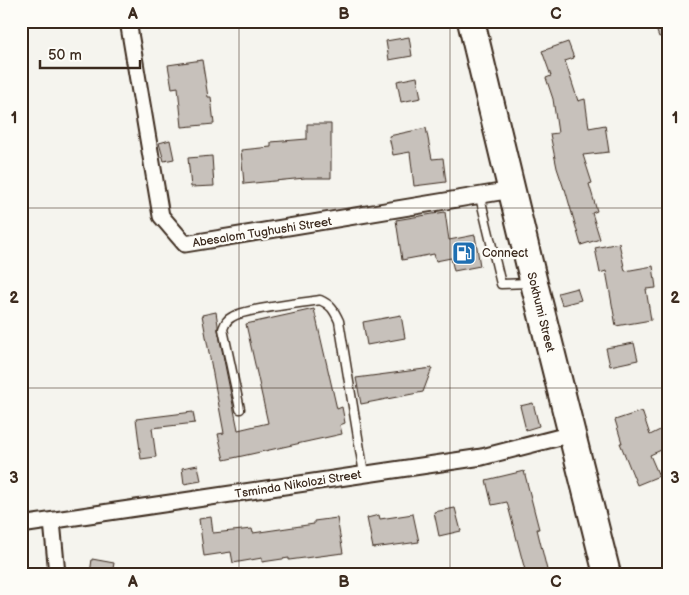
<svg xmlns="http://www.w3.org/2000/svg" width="689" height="595" font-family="'Balsamiq Sans',sans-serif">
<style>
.building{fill:#c7c1bb;stroke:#3b2a1e}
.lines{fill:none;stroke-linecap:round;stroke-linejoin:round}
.lane-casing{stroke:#3b2a1e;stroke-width:11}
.street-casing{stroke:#3b2a1e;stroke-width:19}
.highway-casing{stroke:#3b2a1e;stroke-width:30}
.lane{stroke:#fdfcf7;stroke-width:8}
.street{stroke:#fdfcf7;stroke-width:15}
.highway{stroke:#fdfcf7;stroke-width:26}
.grid{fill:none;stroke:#3b2a1e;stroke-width:1;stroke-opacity:0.55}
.labels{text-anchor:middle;stroke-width:4.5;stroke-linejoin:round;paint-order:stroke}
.street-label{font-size:12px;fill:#3b2a1e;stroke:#fdfcf7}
.poi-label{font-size:12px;fill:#3b2a1e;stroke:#fdfcf7;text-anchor:start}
.neatline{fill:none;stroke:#3b2a1e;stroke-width:2}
.grid-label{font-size:16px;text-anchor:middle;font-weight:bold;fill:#3b2a1e}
</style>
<rect width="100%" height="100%" fill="#f5f4ee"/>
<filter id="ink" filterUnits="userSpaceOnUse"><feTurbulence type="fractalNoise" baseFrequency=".02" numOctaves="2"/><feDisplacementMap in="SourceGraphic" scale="10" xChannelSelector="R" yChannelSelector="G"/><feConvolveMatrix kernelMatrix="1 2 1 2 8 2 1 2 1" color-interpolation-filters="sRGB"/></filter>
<g filter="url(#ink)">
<path class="building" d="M653,21H668V34L659,37Z
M409,37L412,56L389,60L386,41Z
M568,42L574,58L565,61L578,101L585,99L589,128L605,125L609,152L583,155L592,183L589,184L597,211L592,213L600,239L581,245L565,189H564L557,168L550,134L558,133L553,99L546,78L551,76L542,51Z
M202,60L208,97H211L214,124L182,127L178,87L172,88L168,65Z
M417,77L421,98L401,102L397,81Z
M307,124H331V178H305L244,184L241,150L271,147V142L307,139Z
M426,128L432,159L443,158L446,182L414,186L410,152L393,155L389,136Z
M170,140L174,159L164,161L159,143Z
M212,156L214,186L191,187L188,158Z
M445,212L449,240L475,235L480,266L454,271L451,258L436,261L434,254L402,260L396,220Z
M619,243L625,271L653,266L656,288L646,289L651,320L616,326L606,271L600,273L595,248Z
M577,288L581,300L562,305L558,293Z
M314,309L337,409L342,407L345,423L340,425L342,434L224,460L218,434L224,433L202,315L216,312L218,325V330L238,430L268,423L246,324Z
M401,315L405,338L367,345L363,322Z
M634,343L638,360L610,366L606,348Z
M432,368L423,392L361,404L356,378Z
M533,403L539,426L526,430L520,406Z
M642,411L650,435L660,430L668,447L650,455L659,476L637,485L620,443H622L615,420Z
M193,412L195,423L152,428L156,457L141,459L136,419Z
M198,465L201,481L184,484L182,468Z
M524,471L539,529H537L548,574H526L507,502L492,505L486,480Z
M455,508L461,531L439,536L434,512Z
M413,514L419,542L373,548L367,518L379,515L380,519Z
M211,517L213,533L252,529L253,533L314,524V521L337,518L343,553L289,560V558L262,562V558L233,563L231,552L204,556L199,519Z
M92,559L114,563L112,574H90Z"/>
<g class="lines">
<g class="lane-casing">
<path id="lane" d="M480,197L501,284L529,283
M240,409L223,329C225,324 226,320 232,317C244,309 302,303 320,300C331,305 334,310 339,321L364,474"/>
</g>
<g class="street-casing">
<path id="street" d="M128,21L161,216L185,244L512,190
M52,521L57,574
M21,525L482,457L572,434"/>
</g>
<g class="highway-casing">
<path id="highway" d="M471,21L534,283L607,574"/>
</g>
<use href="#lane" class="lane"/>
<use href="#street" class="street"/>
<use href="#highway" class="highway"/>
</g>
</g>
<path class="grid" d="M239,21V574M450,21V574M21,208H668M21,388H668"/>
<defs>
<g id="fuel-square" transform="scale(1.25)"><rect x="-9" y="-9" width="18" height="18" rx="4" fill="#1f6fb2" stroke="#fdfcf7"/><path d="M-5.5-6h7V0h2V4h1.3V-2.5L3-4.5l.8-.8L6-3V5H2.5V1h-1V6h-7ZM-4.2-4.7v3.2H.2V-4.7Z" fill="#fff"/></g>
</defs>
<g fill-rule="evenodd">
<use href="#fuel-square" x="464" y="253"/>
</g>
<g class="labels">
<g class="street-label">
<text transform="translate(262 232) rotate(-9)" y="4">Abesalom Tughushi Street</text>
<text transform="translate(541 312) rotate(76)" y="4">Sokhumi Street</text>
<text transform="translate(298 484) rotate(-9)" y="4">Tsminda Nikolozi Street</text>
</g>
<g class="poi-label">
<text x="482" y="257">Connect</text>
</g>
</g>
<rect width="689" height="595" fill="none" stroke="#fdfcf7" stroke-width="55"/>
<path d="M40 60v8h100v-8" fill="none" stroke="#3b2a1e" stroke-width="2.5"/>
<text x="48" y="60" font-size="15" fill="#3b2a1e" stroke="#fdfcf7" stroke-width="4" paint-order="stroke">50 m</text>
<rect x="28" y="28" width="634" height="540" class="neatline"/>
<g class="grid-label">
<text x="133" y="19">A</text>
<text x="344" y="19">B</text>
<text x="556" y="19">C</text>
<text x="14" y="123">1</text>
<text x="675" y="123">1</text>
<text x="14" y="303">2</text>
<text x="675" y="303">2</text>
<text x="14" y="483">3</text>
<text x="675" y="483">3</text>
<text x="133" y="587">A</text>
<text x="344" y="587">B</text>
<text x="556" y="587">C</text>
</g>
</svg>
